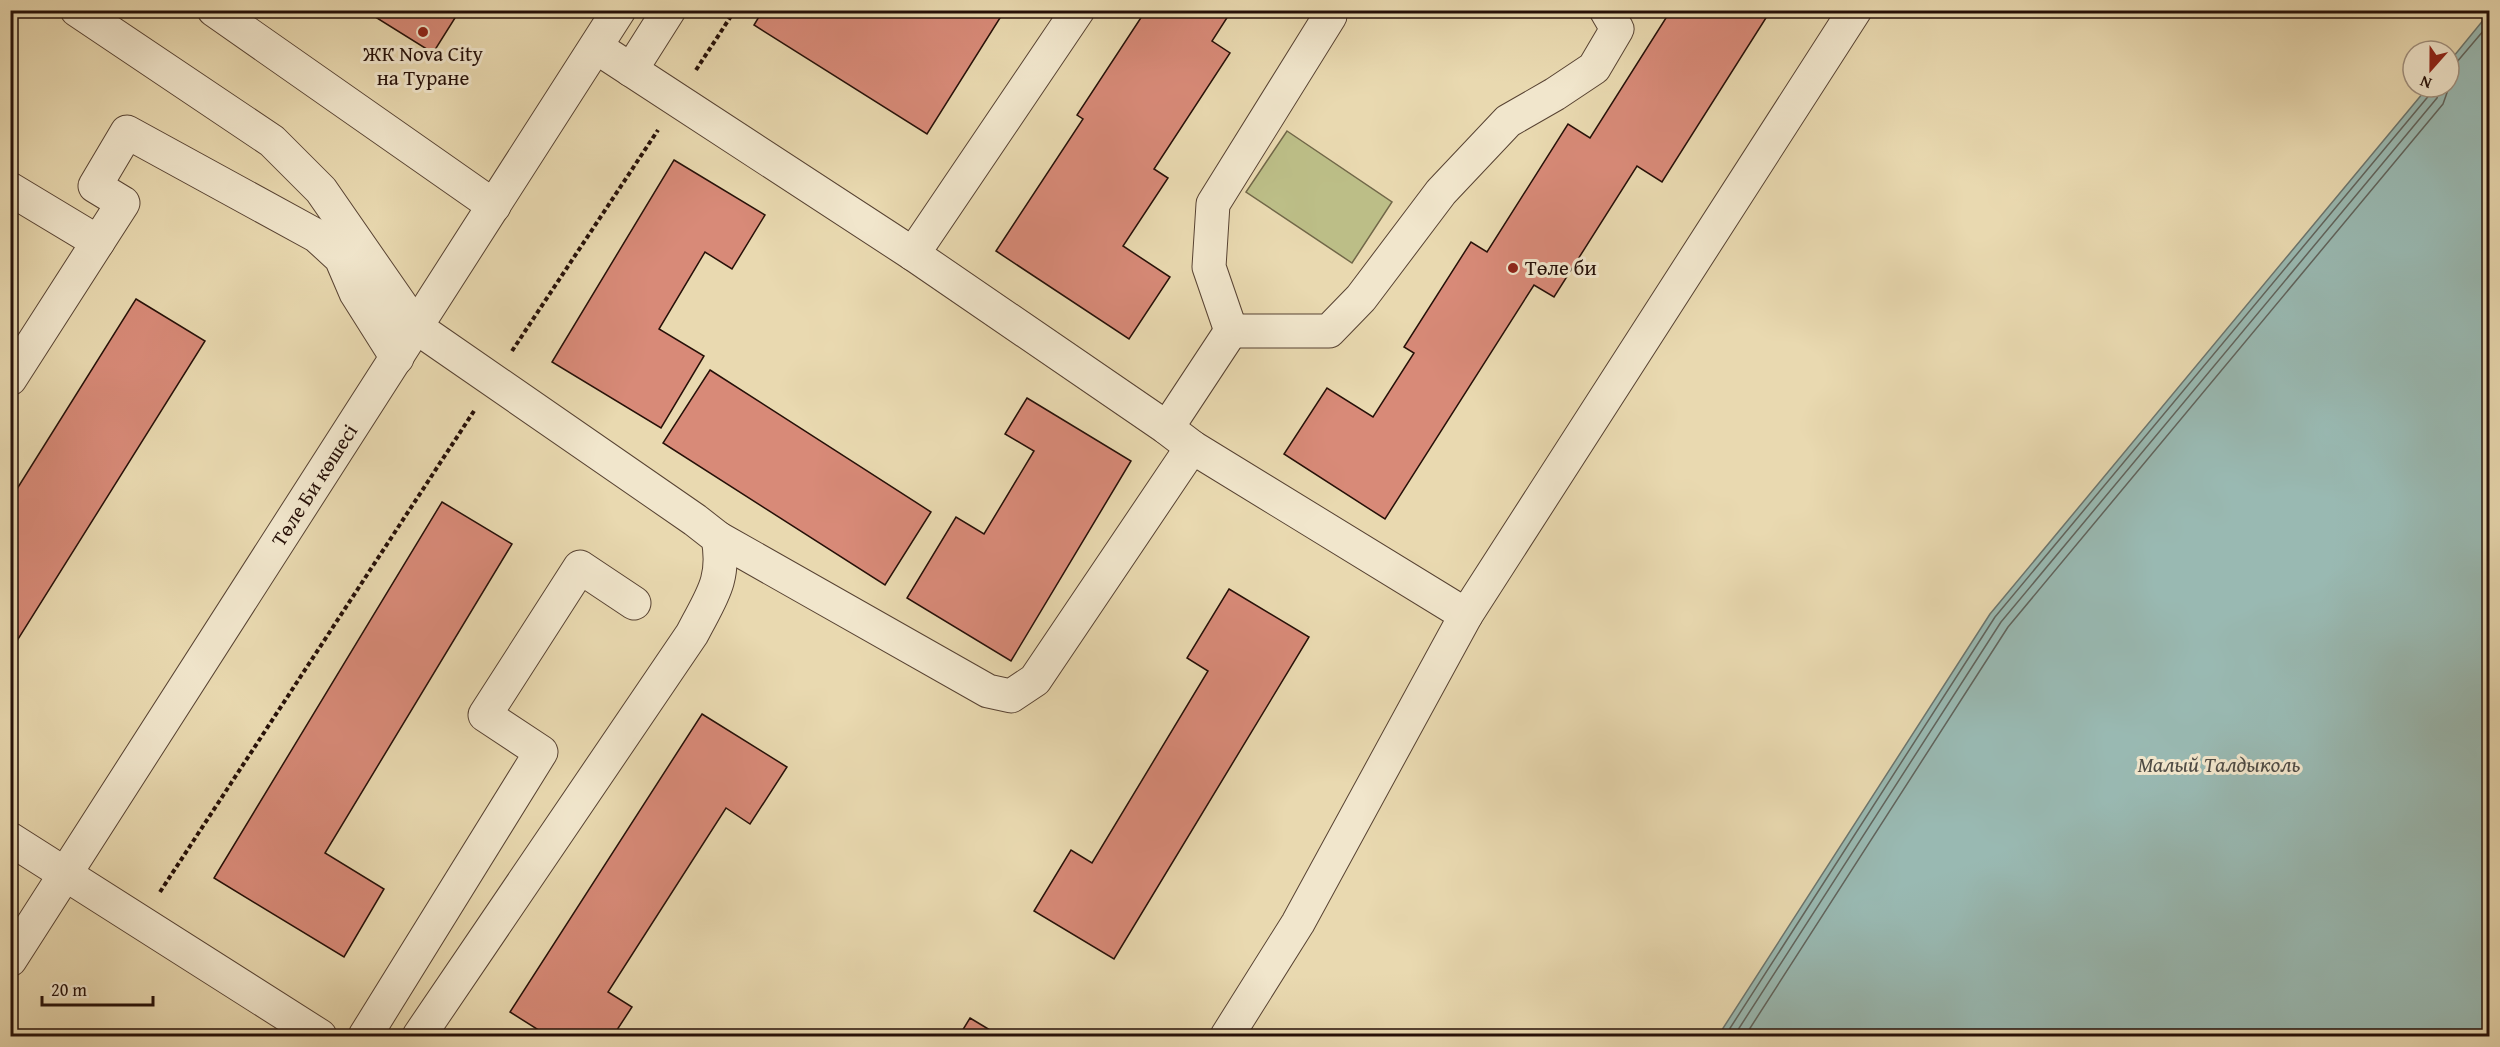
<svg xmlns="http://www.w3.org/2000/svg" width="2500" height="1047" font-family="'Gentium Book Plus',serif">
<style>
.green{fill:#bcbe87;stroke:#716748;stroke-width:1.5}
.water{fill:#99b9b2;stroke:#6b756e;stroke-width:1.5}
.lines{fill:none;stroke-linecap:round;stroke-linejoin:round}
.shore{stroke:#60645d;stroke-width:1.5}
.building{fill:#d88a78;stroke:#261008;stroke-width:1.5}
.minor-casing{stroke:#574232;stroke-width:35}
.path{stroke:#261008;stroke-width:4;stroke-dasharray:4.5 3;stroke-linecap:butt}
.minor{stroke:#f1e6cc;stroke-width:33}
.poi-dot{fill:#8f2418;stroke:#f1e6cc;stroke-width:2}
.labels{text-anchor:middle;stroke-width:6;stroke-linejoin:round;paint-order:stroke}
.poi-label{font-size:21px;fill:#261008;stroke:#f1e6cc}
.street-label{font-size:21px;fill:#261008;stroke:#f1e6cc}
.water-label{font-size:22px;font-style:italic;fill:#4e4b44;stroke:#f1e6cc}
</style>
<rect width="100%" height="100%" fill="#e9d9b0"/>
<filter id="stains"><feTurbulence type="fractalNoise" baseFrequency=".00333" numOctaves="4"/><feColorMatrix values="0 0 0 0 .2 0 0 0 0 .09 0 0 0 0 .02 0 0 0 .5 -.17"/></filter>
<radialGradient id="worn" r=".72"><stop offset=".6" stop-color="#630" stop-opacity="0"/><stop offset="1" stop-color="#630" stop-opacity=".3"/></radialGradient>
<path class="green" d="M1287,131L1392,202L1352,263L1246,192Z"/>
<path class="water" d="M2489,13V1036H1718L1990,614L2428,87H2449V62Z"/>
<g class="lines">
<path class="shore" d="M2449,65L2456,63L2490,23
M1725,1036L1995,617L2431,93L2432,87
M1734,1036L2001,622L2437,98L2440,87
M1745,1036L2008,627L2443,104L2449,87"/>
</g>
<path class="building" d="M364,10H460L433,53Z
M763,10H1005L927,134L754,25Z
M1146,10H1232L1212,41L1230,53L1154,169L1168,178L1123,246L1170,277L1129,339L996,251L1083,119L1077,115Z
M1671,10H1771L1662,182L1637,166L1554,297L1534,285L1385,519L1284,454L1327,388L1373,417L1414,353L1404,347L1471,242L1487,252L1568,124L1590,138Z
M674,160L765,215L732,269L705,252L659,329L704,356L661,428L552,362Z
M136,299L205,341L10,652V500Z
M710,370L931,512L885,585L663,443Z
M1027,398L1131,461L1011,661L907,598L956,517L984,534L1034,451L1005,434Z
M442,502L512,544L325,853L384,889L344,957L214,878Z
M1229,589L1309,637L1114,959L1034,911L1071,850L1092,863L1208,671L1187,658Z
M702,714L787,767L750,824L726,808L608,992L632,1007L613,1036H548L510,1012Z
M970,1018L1000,1036H959Z"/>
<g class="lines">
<g class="minor-casing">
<g id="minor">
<path d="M77,10L272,141L321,190L416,327L695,520L718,538C726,580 711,597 692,634L419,1036"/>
<path d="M214,10L494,206"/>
<path d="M596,47L913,254L1167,428L1192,447L1466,615L1855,10"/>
<path d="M631,70L669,10"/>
<path d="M10,189L98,242"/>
<path d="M913,254L1078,10"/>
<path d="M1231,331H1329L1361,298L1441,192L1508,121L1555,94L1594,68L1617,29L1606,10"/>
<path d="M1231,331L1209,267L1213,204L1330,16L1329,10"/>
<path d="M10,379L123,203L95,186L127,132L317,236L341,258L356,293L397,358"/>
<path d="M1167,428L1231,331"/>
<path d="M718,538L988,691L1011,696L1035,680L1192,447"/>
<path d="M10,839L320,1036"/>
<path id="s1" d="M10,960L619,10"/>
<path d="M365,1036L541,752L485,715L580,567L634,603"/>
<path d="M1227,1036L1298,923L1466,615"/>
</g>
</g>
<path class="path" d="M696,70L735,10
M512,351L658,130
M160,892L474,411"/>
<use href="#minor" class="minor"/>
</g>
<g class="poi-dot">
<circle cx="423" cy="32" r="6"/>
<circle cx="1513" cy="268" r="6"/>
</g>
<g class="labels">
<g class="poi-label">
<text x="423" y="61">ЖК Nova City<tspan x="423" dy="24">на Туране</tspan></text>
<text x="1525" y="275" text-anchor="start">Төле би</text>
</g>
<g class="street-label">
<text dy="7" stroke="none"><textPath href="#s1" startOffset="564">Төле Би көшесі</textPath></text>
</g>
<g class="water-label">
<text x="2219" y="772">Малый Талдыколь</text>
</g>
</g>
<rect width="2500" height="1047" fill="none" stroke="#e9d9b0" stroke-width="36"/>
<rect x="12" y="12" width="2476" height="1023" fill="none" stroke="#261008" stroke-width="3"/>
<rect x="18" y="18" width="2464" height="1011" fill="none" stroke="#261008" stroke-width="1.5"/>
<g transform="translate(2431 69) rotate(201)"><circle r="28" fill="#f1e6cc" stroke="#a0907e" stroke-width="1.5"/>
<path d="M0-4.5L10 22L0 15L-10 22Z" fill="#8f2418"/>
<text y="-9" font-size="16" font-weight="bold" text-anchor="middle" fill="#261008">N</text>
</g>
<path d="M42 996v9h111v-9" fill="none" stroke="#261008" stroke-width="3"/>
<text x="51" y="996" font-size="18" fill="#261008" stroke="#f1e6cc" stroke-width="4.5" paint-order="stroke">20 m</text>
<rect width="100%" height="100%" filter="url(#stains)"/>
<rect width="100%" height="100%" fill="url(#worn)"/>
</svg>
